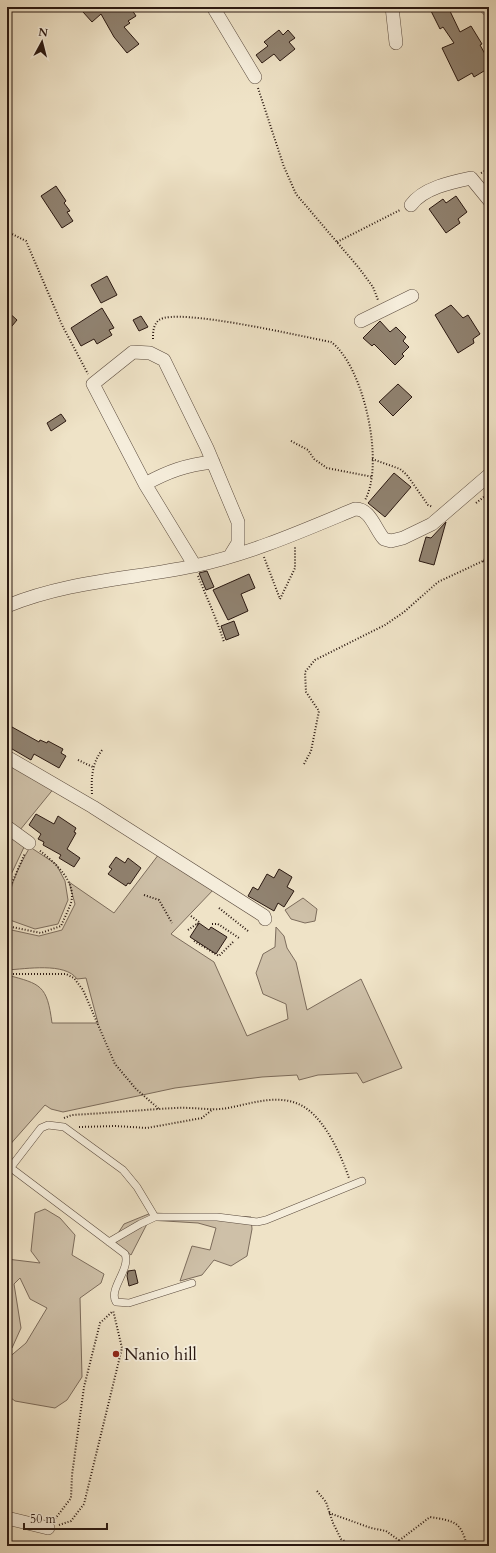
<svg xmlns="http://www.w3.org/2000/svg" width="496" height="1553" font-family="Cardo,serif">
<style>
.green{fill:#cec0a8;stroke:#7c6c5c}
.building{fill:#908270;stroke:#2a1811}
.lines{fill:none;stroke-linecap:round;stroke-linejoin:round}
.service-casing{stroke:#5b4b3e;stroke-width:8}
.minor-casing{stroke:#5b4b3e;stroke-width:14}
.path{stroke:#2a1811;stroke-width:2;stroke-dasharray:1 2;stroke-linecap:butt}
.service{stroke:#f5eddb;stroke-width:7}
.minor{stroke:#f5eddb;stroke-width:13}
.poi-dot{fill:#8f2418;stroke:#f5eddb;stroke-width:1.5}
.labels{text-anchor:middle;stroke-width:3.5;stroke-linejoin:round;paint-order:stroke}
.poi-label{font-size:17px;fill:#2a1811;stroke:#f5eddb;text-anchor:start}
</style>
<rect width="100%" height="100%" fill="#efe3c7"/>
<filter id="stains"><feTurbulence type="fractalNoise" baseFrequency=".005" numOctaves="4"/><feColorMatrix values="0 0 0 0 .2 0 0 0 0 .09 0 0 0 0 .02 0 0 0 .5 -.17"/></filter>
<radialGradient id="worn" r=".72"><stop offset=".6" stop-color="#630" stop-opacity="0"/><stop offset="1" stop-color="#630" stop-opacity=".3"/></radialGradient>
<path class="green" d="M7,760L55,787L20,830L7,820Z
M7,829L26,843L7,883Z
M30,847L56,864L65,881L68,900L58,924L35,929L7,919C7,891 16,871 30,847Z
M159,854L215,888L171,934L214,962L247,1036L288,1019L286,1004L263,994L256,973L263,954L275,947L276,927L284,936L287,948L296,962L307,1010L361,979L402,1068L363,1083L357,1073L318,1075L299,1080L297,1075L262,1077L175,1088L63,1112L51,1109L45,1105L7,1148V975C41,984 47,985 52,1023H98L86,978L77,979C65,962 26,969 7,970V929L39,936L62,930L75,904L69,882L114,913Z
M303,898L317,909L315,921L305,923L291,919L285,910Z
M45,1209L60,1218L75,1235L72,1255L104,1274L101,1283L80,1298L82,1377L67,1400L55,1408L15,1401L7,1395V1359L26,1343L47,1308L30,1299L20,1278L14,1284L21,1328L12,1348L7,1349V1259L40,1263L31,1251L35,1213Z
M151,1213L251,1217L252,1229L247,1256L231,1266L214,1260L202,1275L180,1281L192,1246L210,1250L216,1228L198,1223L149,1220L131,1255L113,1241L124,1224Z"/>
<path class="building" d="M89,7H130L136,16L128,21L130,23L124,27L139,44L127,53L114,37L101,14L92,22L83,12Z
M429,7H448L460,32L471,26L482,44L480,45L489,61V68L474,77L472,73L458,81L442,48L454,43L443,27L440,29Z
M279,30L283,35L288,30L295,38L289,42L295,49L280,61L274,54L262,63L256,55L268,46L264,42Z
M56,186L66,201L64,203L70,211L67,212L73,221L62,228L41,196Z
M456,196L467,212L458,219L460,223L446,233L429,209L443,199L446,203Z
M107,276L117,295L101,303L91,285Z
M451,305L463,318L468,315L480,334L473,339L474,343L458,353L435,315Z
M102,308L114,328L109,330L112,335L97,344L94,339L81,346L71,328Z
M7,311L17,320L7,332Z
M141,316L148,327L139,331L133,320Z
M380,321L390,332L396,327L406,337L403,341L409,347L402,354L404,356L395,365L374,344L372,346L363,338Z
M398,384L412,397L393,416L379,402Z
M61,414L66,421L51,431L47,423Z
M394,473L411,487L385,517L368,503Z
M446,522L434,565L419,561L426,537L431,538Z
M207,571L214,587L206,590L199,573Z
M249,574L255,588L241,594L248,611L228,620L213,590Z
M234,621L239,635L226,640L221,626Z
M12,727L39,742L40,740L47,743L48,741L63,749L61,753L66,756L59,768L34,754L31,760L7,746V729L10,731Z
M36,814L54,824L58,816L76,828L74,832L76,833L67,849L80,858L74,867L59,858L61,855L43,845L44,842L38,839L41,834L29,825Z
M116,857L125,863L128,858L141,868L130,884L128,883L126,886L108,874L112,869L109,867Z
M279,869L292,877L287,887L294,891L284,907L278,903L274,911L248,896L253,887L258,890L267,874L274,878Z
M199,923L209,930L211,927L227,937L216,954L190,937Z
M135,1270L138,1283L129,1286L127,1276L128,1271Z"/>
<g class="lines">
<g class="service-casing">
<path id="service" d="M7,1165L125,1254C131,1269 108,1289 116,1302L129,1303L192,1283
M11,1167L41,1128L48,1125L64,1127L123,1170L137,1187L155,1217
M109,1242L140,1224L155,1217H217L257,1222L266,1220L362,1181"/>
</g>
<g class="minor-casing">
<path id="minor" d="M213,7L255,77
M392,7L396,43
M486,7L489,10
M411,205C423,188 452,182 471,178L489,200
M361,321L412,296
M145,484C169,471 186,465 213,462
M195,566L145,484L93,384L133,352L150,353L164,360L207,448L238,522V543L230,556
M7,606C68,581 131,579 194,566C250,554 302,531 355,509C370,508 375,529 384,539L391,541L403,538L432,524L489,475
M7,757L93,807L264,916L265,919
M7,827L29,843
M7,1518L48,1528"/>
</g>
<path class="path" d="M258,88L284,167L296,194L359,268L373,287L378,300
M481,173L489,169
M7,235L10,233L26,241L62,325L88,374
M337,242L400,210
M153,339C153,332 153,325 159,320C177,307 304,337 331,342C364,366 385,464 365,500
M291,441L308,450L314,459L327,468L373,477
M372,459L400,469L407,475L428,505L433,507
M476,503L489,493
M264,557L280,599
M483,561L489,563
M198,576C207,598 217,620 224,642
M280,599L295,568V546
M78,760L93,767
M304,764L311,751L319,711L306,692L305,672L315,660L385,625L404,612L438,582L483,561L489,555
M92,794C91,778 92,762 103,749
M7,894L25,853
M144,895L159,900L172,923
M219,908L248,931
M191,916L199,922L197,925
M212,924H218L239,938
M7,926L41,933L61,926C64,919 68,911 71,903C77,881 54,862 39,850
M188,930L198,923
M194,941L219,956L233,942
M7,974H66L74,978L83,990L115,1064L136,1089L159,1109
M64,1118L72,1115C107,1113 141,1110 175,1108C191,1107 206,1110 221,1109C245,1106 269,1095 293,1102C322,1110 340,1153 349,1178
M79,1127L115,1126L147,1128L202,1118L213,1109
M317,1491L326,1502L333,1523L341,1539L353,1546
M329,1513L371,1528L386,1531L400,1541
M55,1519L71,1498L72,1475L84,1387L100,1323L113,1311
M59,1525L71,1521L84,1504L122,1348L113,1310
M392,1546L430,1517C454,1521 461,1521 467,1546"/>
<use href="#service" class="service"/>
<use href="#minor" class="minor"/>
</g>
<circle class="poi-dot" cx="116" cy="1354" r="4"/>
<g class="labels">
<g class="poi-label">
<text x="124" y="1360">Nanio hill</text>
</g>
</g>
<rect width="496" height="1553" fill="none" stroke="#efe3c7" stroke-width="24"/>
<rect x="8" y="8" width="480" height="1537" fill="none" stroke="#2a1811" stroke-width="2"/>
<rect x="12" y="12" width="472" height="1529" fill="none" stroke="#2a1811"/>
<g transform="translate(42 42) rotate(7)" stroke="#f5eddb" stroke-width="3" paint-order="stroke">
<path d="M0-3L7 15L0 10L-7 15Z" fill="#2a1811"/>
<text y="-6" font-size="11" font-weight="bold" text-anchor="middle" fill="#2a1811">N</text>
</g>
<path d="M24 1523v6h83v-6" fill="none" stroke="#2a1811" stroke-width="2"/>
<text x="30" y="1523" font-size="12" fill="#2a1811" stroke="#f5eddb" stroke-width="3" paint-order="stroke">50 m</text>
<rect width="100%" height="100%" filter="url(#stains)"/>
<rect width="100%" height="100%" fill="url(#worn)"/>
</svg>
